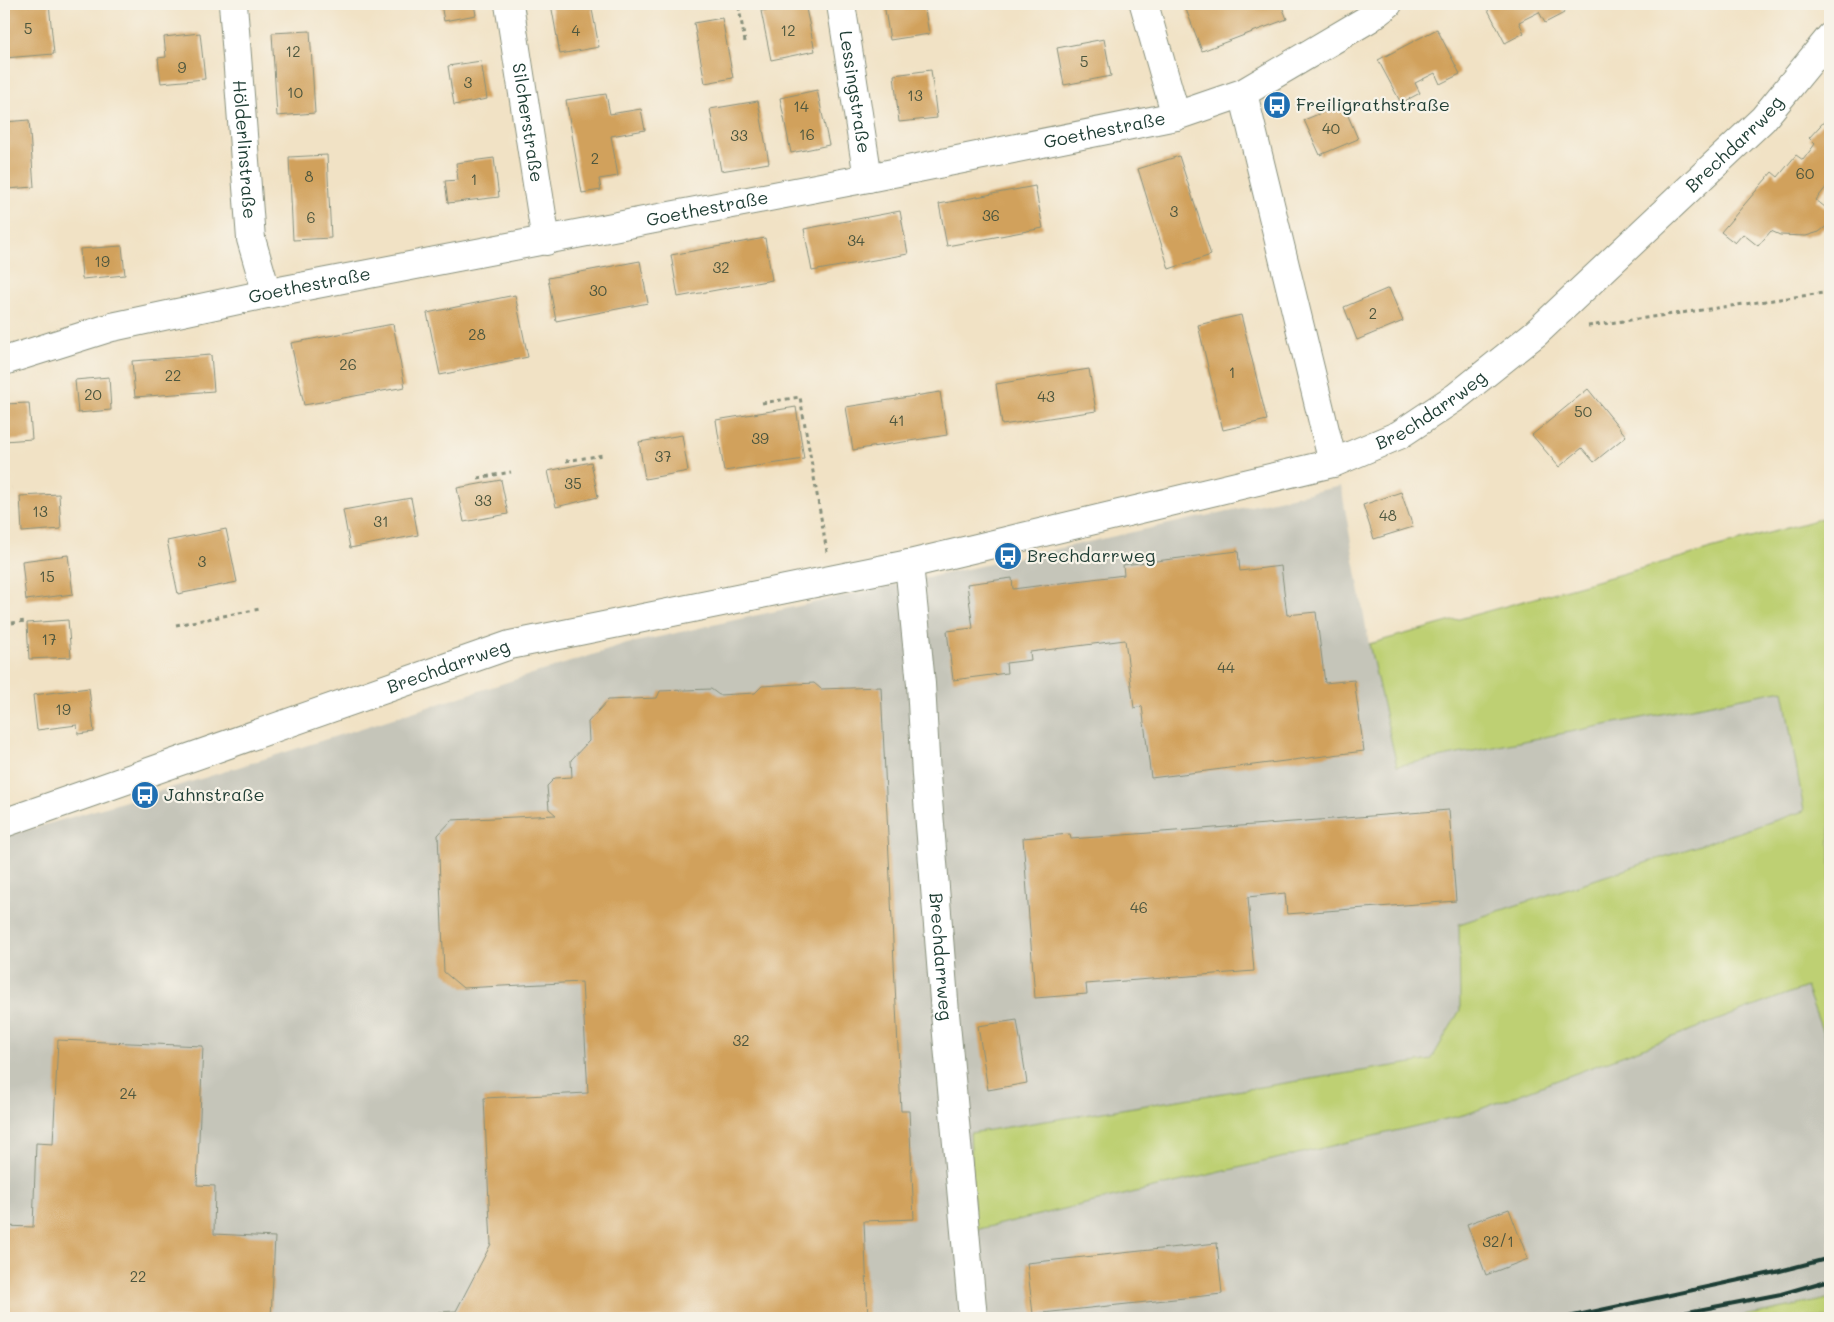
<svg xmlns="http://www.w3.org/2000/svg" width="1834" height="1322" font-family="Mali,sans-serif">
<style>
.industrial{fill:#c5c5b9}
.green{fill:#bed073;stroke:#6e8654}
.building{fill:#d1a15c}
.lines{fill:none;stroke-linecap:round;stroke-linejoin:round}
.minor-casing{stroke:#88907c;stroke-width:30}
.path{stroke:#88907c;stroke-width:3;stroke-dasharray:4 4;stroke-linecap:butt}
.minor{stroke:#fff;stroke-width:28}
.rail{stroke:#1f3d34;stroke-width:4}
.labels{text-anchor:middle;stroke-width:4.5;stroke-linejoin:round;paint-order:stroke}
.number-label{font-size:15px;fill:#4c563e}
.street-label{font-size:18px;fill:#1f3d34;stroke:#f7f3e8}
.poi-label{font-size:18px;fill:#1f3d34;stroke:#f7f3e8;text-anchor:start}
</style>
<rect width="100%" height="100%" fill="#f7f3e8"/>
<filter id="ink" filterUnits="userSpaceOnUse"><feTurbulence type="fractalNoise" baseFrequency=".02" numOctaves="2"/><feDisplacementMap in="SourceGraphic" scale="10" xChannelSelector="R" yChannelSelector="G"/><feConvolveMatrix kernelMatrix="1 2 1 2 8 2 1 2 1" color-interpolation-filters="sRGB"/></filter>
<filter id="wash" filterUnits="userSpaceOnUse"><feTurbulence type="fractalNoise" baseFrequency=".0096" numOctaves="4" result="noise"/><feDisplacementMap in="SourceGraphic" scale="20" xChannelSelector="R" yChannelSelector="G"/><feGaussianBlur stdDeviation="1.12" result="paint"/><feColorMatrix in="noise" values="0 0 0 0 0 0 0 0 0 0 0 0 0 0 0 0 0 1.4 0 .05"/><feComposite in="paint" operator="in"/></filter>
<g filter="url(#wash)">
<rect width="100%" height="100%" fill="#f1e2c5"/>
<path class="industrial" d="M1341,486L1369,644L1397,766L1783,690L1804,811L1459,924L1460,1010L1431,1060L970,1133L976,1230L1467,1114L1806,986L1830,1052V1298L1734,1318H4V837L204,778L627,644Z"/>
<path class="green" d="M1830,516V1052L1806,987L1467,1114L975,1230L970,1133L1431,1060L1460,1010L1459,924L1804,811L1783,690L1397,766L1369,644Z
M1830,1298V1318H1734L1823,1300Z"/>
<g id="blocks">
<path class="building" d="M4,4H49L54,54L4,58Z
M441,4H474L476,15L444,21Z
M551,4H591L599,47L560,54Z
M796,4H805L815,51L771,60L761,11Z
M884,4H924L929,34L890,40Z
M1184,4H1281L1287,19L1202,51Z
M1485,4H1559L1564,13L1545,23L1539,12L1519,22L1524,33L1505,43Z
M722,18L733,78L705,83L694,23Z
M1437,29L1460,74L1440,84L1435,73L1415,83L1420,93L1401,103L1378,60Z
M310,31L315,113L277,116L272,33Z
M200,33L205,79L161,83L158,58L166,57L164,37Z
M1104,39L1111,76L1064,85L1057,48Z
M481,61L487,99L454,105L448,66Z
M931,70L937,118L899,122L894,75Z
M817,90L829,145L791,153L780,98Z
M606,94L610,114L641,109L645,130L611,136L618,176L599,179L601,190L582,193L566,100Z
M758,101L769,163L721,171L710,109Z
M1343,104L1358,139L1320,155L1304,120Z
M1830,115V182L1816,200L1830,211L1828,225L1819,232L1806,236L1780,235L1771,231L1758,246L1743,234L1735,243L1721,232L1772,172L1778,177L1796,155L1803,160L1815,144L1809,138Z
M29,120L34,187L7,189L6,173H4V122Z
M327,155L331,238L293,240L289,157Z
M1179,156L1211,255L1169,269L1138,169Z
M494,158L499,197L448,203L445,181L458,180L456,163Z
M1035,186L1043,228L947,246L939,204Z
M900,211L908,254L812,271L804,229Z
M765,238L772,280L678,297L671,255Z
M122,246L125,275L82,279L80,249Z
M640,261L648,303L556,321L548,278Z
M1389,288L1403,321L1357,340L1344,307Z
M515,295L528,357L440,375L427,313Z
M1241,315L1267,420L1223,430L1198,325Z
M393,324L405,387L304,405L291,343Z
M211,355L214,391L135,397L132,361Z
M1089,369L1096,411L1002,425L996,384Z
M109,377L111,410L78,413L75,380Z
M1588,389L1626,436L1594,462L1582,448L1559,467L1532,435Z
M940,392L947,435L853,450L846,407Z
M29,403L32,439L4,441V404Z
M796,407L804,459L724,471L716,420Z
M682,435L688,471L645,479L639,442Z
M591,462L598,497L556,507L548,471Z
M501,480L508,514L464,522L457,488Z
M1401,492L1413,527L1374,539L1363,505Z
M59,494L61,529L22,532L20,496Z
M411,498L418,535L350,548L343,510Z
M226,529L237,582L178,594L167,541Z
M1238,551L1240,571L1281,566L1287,615L1316,612L1325,683L1354,680L1364,751L1151,778L1142,706L1134,708L1125,640L1030,652L1031,660L1006,663L1007,673L953,680L947,631L973,628L967,584L1012,578L1013,589L1124,575L1123,565Z
M68,555L73,594L26,600L22,561Z
M68,620L71,657L29,659L27,623Z
M814,683L821,689L881,687L901,1111H909L914,1219L864,1221L868,1318H438V1312L456,1311L491,1244L484,1098L588,1093L582,982L463,988L444,972L438,835L452,820L556,815L549,809L547,786L555,778L572,777L571,760L589,741L588,722L608,700L657,698L660,691L711,689L719,695L755,693L762,686Z
M89,688L94,732L78,734L77,725L37,730L33,695Z
M1449,810L1456,901L1287,914L1285,893L1248,897L1254,971L1086,984L1087,994L1035,998L1023,838L1070,834L1071,839Z
M1017,1020L1027,1083L988,1090L978,1026Z
M58,1040L203,1046L197,1185L215,1186L214,1234L275,1237L271,1318H4V1226L33,1227L36,1143L53,1144Z
M1509,1209L1528,1259L1486,1275L1467,1224Z
M1217,1243L1222,1294L1033,1314L1027,1263Z"/>
</g>
</g>
<g filter="url(#ink)">
<use href="#blocks" fill-opacity="0" stroke="#88907c" stroke-width="1"/>
<g class="lines">
<g class="minor-casing">
<g id="minor">
<path id="s1" d="M233,4L251,239L267,294"/>
<path id="s2" d="M509,4L546,241"/>
<path id="s3" d="M841,4L868,178"/>
<path d="M1144,4L1176,116"/>
<path d="M1243,93L1333,463"/>
<path id="s4" d="M4,361L112,327L285,290L868,178L1176,116L1243,93L1370,18L1388,4"/>
<path id="s5" d="M909,564L921,684L926,775L945,1013L973,1318"/>
<path id="s6" d="M4,823L510,645L909,564L1006,541L1333,463L1399,435L1456,397L1536,333L1763,119L1830,37"/>
</g>
</g>
<path class="path" d="M745,42L739,8L762,4
M1588,326L1830,292
M762,403L800,397L827,552
M566,461L603,455
M478,478L511,472
M4,489L12,488
M4,624L26,621
M176,625L260,609"/>
<use href="#minor" class="minor"/>
<path class="rail" d="M1564,1318L1776,1272L1830,1258
M1657,1318L1781,1294L1830,1280"/>
</g>
</g>
<defs>
<g id="bus-disc" transform="scale(1.4375)"><circle r="9.5" fill="#1f6fb2" stroke="#f7f3e8"/><path d="M-5-6H5V4H4V6H2V4H-2V6H-4V4H-5ZM-3.5-4V0h7V-4ZM-3.5 1.2v1.5H-2V1.2ZM2 1.2v1.5H3.5V1.2Z" fill="#fff"/></g>
</defs>
<g fill-rule="evenodd">
<use href="#bus-disc" x="1277" y="105"/>
<use href="#bus-disc" x="1008" y="556"/>
<use href="#bus-disc" x="145" y="795"/>
</g>
<g class="labels">
<g class="number-label">
<text x="28" y="34">5</text>
<text x="576" y="36">4</text>
<text x="788" y="36">12</text>
<text x="293" y="57">12</text>
<text x="1084" y="67">5</text>
<text x="182" y="73">9</text>
<text x="468" y="88">3</text>
<text x="295" y="98">10</text>
<text x="915" y="101">13</text>
<text x="801" y="112">14</text>
<text x="1331" y="134">40</text>
<text x="807" y="140">16</text>
<text x="739" y="141">33</text>
<text x="595" y="164">2</text>
<text x="1805" y="179">60</text>
<text x="309" y="182">8</text>
<text x="474" y="185">1</text>
<text x="1174" y="217">3</text>
<text x="991" y="221">36</text>
<text x="311" y="223">6</text>
<text x="856" y="246">34</text>
<text x="102" y="267">19</text>
<text x="721" y="273">32</text>
<text x="598" y="296">30</text>
<text x="1373" y="319">2</text>
<text x="477" y="340">28</text>
<text x="348" y="370">26</text>
<text x="1232" y="378">1</text>
<text x="173" y="381">22</text>
<text x="93" y="400">20</text>
<text x="1046" y="402">43</text>
<text x="1583" y="417">50</text>
<text x="897" y="426">41</text>
<text x="760" y="444">39</text>
<text x="663" y="462">37</text>
<text x="573" y="489">35</text>
<text x="483" y="506">33</text>
<text x="40" y="517">13</text>
<text x="1388" y="521">48</text>
<text x="381" y="527">31</text>
<text x="202" y="567">3</text>
<text x="47" y="582">15</text>
<text x="49" y="645">17</text>
<text x="1226" y="673">44</text>
<text x="63" y="715">19</text>
<text x="1139" y="913">46</text>
<text x="741" y="1046">32</text>
<text x="128" y="1099">24</text>
<text x="1498" y="1247">32/1</text>
<text x="138" y="1282">22</text>
</g>
<g class="street-label">
<text dy="6" stroke="none"><textPath href="#s3" startOffset="89">Lessingstraße</textPath></text>
<text dy="6" stroke="none"><textPath href="#s2" startOffset="120">Silcherstraße</textPath></text>
<text dy="6" stroke="none"><textPath href="#s4" startOffset="1125">Goethestraße</textPath></text>
<text dy="6" stroke="none"><textPath href="#s6" startOffset="1896">Brechdarrweg</textPath></text>
<text dy="6" stroke="none"><textPath href="#s1" startOffset="146">Hölderlinstraße</textPath></text>
<text dy="6" stroke="none"><textPath href="#s4" startOffset="720">Goethestraße</textPath></text>
<text dy="6" stroke="none"><textPath href="#s4" startOffset="315">Goethestraße</textPath></text>
<text dy="6" stroke="none"><textPath href="#s6" startOffset="1491">Brechdarrweg</textPath></text>
<text dy="6" stroke="none"><textPath href="#s6" startOffset="471">Brechdarrweg</textPath></text>
<text dy="6" stroke="none"><textPath href="#s5" startOffset="394">Brechdarrweg</textPath></text>
</g>
<g class="poi-label">
<text x="1296" y="111">Freiligrathstraße</text>
<text x="1027" y="562">Brechdarrweg</text>
<text x="164" y="801">Jahnstraße</text>
</g>
</g>
<rect width="1834" height="1322" fill="none" stroke="#f7f3e8" stroke-width="20"/>
</svg>
